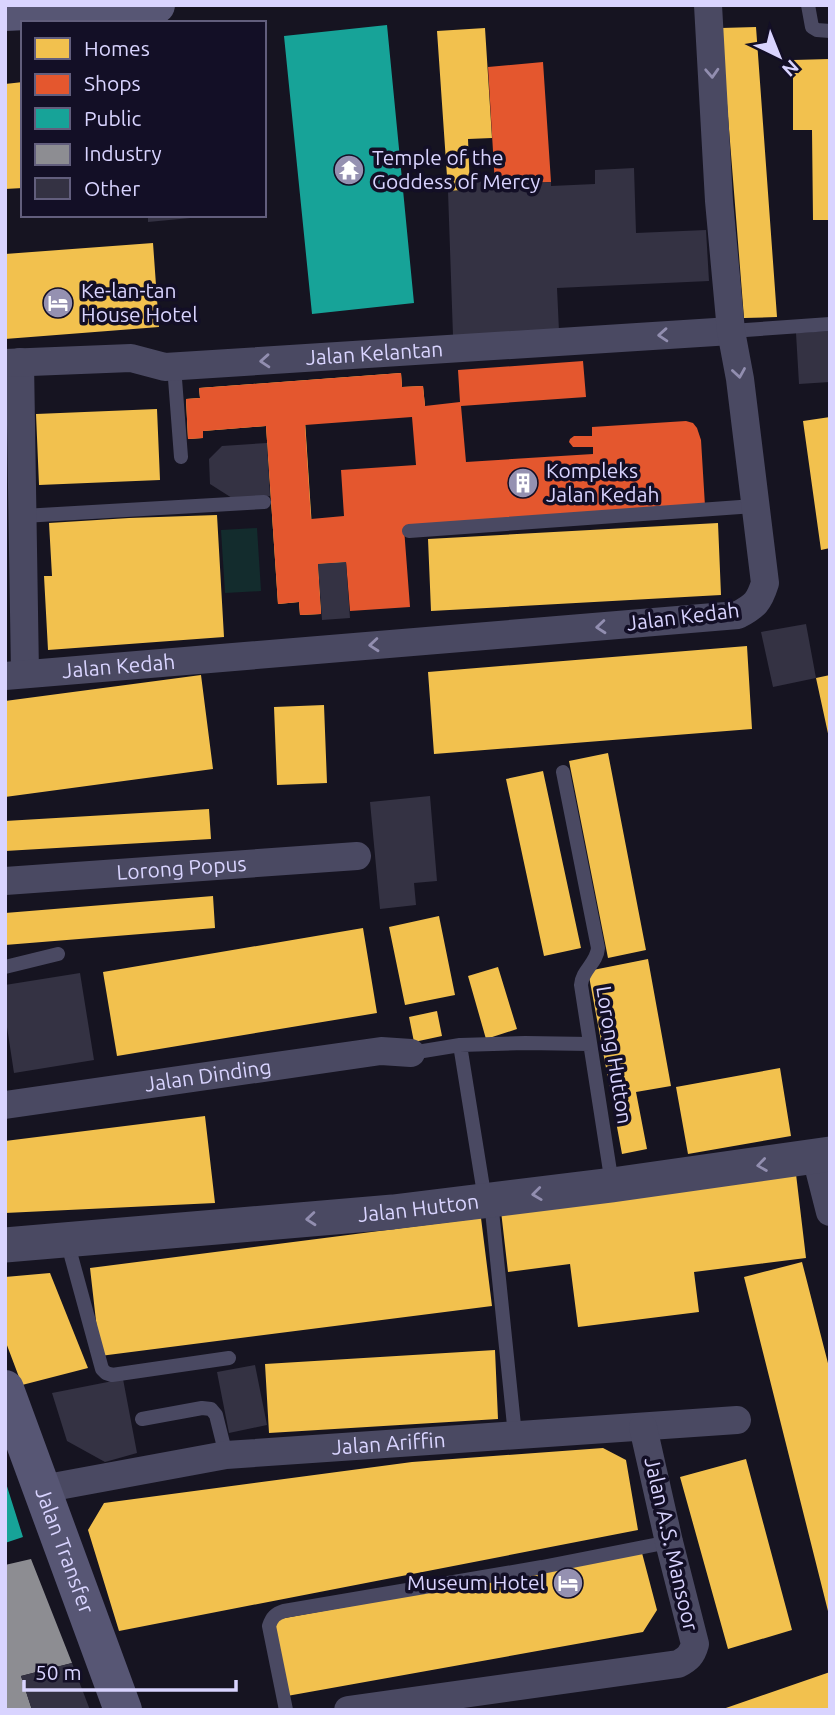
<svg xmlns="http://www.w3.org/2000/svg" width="835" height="1715" font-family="Ubuntu,sans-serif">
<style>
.green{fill:#132c2d}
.homes{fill:#f2c14e}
.shops{fill:#e4572e;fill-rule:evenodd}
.public{fill:#17a398}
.industry{fill:#8d8d92}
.building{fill:#343243}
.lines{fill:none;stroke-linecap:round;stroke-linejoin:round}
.service{stroke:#4a4962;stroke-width:14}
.minor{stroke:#4a4962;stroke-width:28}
.tertiary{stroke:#4a4962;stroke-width:35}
.secondary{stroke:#575674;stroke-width:38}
.oneway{stroke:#928eb0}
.labels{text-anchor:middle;stroke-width:7;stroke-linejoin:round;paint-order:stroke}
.poi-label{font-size:21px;fill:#d9d4ff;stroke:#130f26;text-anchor:start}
.street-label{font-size:21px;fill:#d9d4ff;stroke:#130f26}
</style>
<rect width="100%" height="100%" fill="#161421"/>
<path class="green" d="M257,528L261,591L225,593L221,530Z"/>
<path class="homes" d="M756,27L777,317L744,318L721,28Z
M485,28L492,138L468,139L470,190L448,191L437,31Z
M830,59V220H813L812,130H793V60Z
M23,82V188L5,189V84Z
M153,243L159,327L5,339V254Z
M401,373L402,387L423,386L425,406L408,408V412L305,420L314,559L339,557L338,541L352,540L351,521H360L358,505L397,502L398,521H392L393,537H398L400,563H394L396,579L401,578L403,597L367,600L366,585L356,586L354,562L318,564L321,614L300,615L299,602L278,604L266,426L203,431V438L188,439L186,399L200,398L199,388Z
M157,409L160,480L39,485L36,414Z
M830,417V548L821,550L803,421Z
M217,515L224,637L48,650L44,576H52L49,523L129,518Z
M718,523L721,595L431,611L428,539Z
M747,646L752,729L434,754L428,672Z
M201,675L213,769L5,797V701Z
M830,675V738H829L816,678Z
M324,705L327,783L277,785L274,707Z
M608,753L646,950L608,958L569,761Z
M543,771L581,948L544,956L506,779Z
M209,809L211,839L5,851V821Z
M213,896L215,928L5,945V913Z
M439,916L455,995L405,1005L389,927Z
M363,928L377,1013L117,1056L103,972Z
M648,959L671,1086L636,1092L647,1149L622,1154L588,971Z
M498,967L517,1029L486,1039L468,976Z
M437,1011L442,1036L414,1042L409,1017Z
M780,1068L791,1136L688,1154L676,1087Z
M205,1116L215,1203L5,1213V1141Z
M796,1174L806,1258L694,1272L699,1312L578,1327L570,1264L508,1272L501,1211Z
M481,1218L492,1306L100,1356L90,1268Z
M802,1262L830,1371L829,1615L744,1277Z
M50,1273L88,1368L22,1385L5,1340V1277Z
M495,1350L498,1419L269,1433L265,1364Z
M603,1448L626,1460L638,1530L119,1631L88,1530L104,1503L412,1462Z
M746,1459L792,1630L728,1649L680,1477Z
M642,1553L657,1610L643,1632L287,1696L274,1620Z
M830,1672V1710H723V1709Z"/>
<path class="shops" d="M543,62L551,182L495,185L488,67Z
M583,361L586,397L461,406L466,462L593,454V447H573L569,442L570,439L574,436H592V427L686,421L693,423L697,428L701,440L705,506L404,528L410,607L350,611L346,562L318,564L321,614L300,615L299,602L278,604L266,426L203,431V438L188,439L186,399L200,398L199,388L401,373L402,387L423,386L425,406L460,402L458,370ZM412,417L416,465L341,470L344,516L311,519L305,425Z"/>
<path class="public" d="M387,25L414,303L312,314L284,36Z
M5,1480L23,1537L5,1543Z"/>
<path class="industry" d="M31,1559L72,1663L21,1676L32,1710H5V1565Z"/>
<path class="building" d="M634,168L636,233L706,230L709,281L557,288L559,331L453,336L448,191L470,190V182L495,181V185L551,182V186L595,184V170Z
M148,215H201V217L148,222Z
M830,331V382L799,384L796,333Z
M267,443L270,496L232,498L210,484L209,459L222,446Z
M346,562L350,618L322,620L318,564Z
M806,624L816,678L773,687L761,632Z
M430,796L437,881L414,883L416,905L380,909L370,802Z
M80,973L94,1060L14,1073L5,1014V985Z
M255,1365L267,1425L229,1433L217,1372Z
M123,1379L137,1453L105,1462L67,1441L52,1393Z
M72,1663L90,1710H32L21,1676Z"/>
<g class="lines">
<path class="service" d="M808,5L812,27L817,30L830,31
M731,331L830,324
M174,366L181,457
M23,516L264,502
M409,531L754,506
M563,772L598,948C597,963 582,970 581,985L612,1184
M5,967L58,954
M460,1045L485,1200
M411,1053L460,1045L525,1043L590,1044
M491,1201L515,1435
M67,1241L102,1369L106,1373L112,1375L229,1358
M142,1419L202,1408L211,1409L216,1415L226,1455
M286,1710L269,1626C272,1617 275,1614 284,1611L542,1567L669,1542"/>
<g class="minor">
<path d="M20,362L25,674"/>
<path id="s1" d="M5,363L131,358L165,367L731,331"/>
<path id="s2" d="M5,676L738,615C755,606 759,602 765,583L740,379L731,331L719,201L708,5"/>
<path id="s3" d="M5,881L357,856"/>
<path id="s4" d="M5,1105L381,1051L411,1053"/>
<path d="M816,1157L830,1212"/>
<path id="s5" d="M42,1489L226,1455L737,1420"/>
<path d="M348,1710L678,1664C688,1659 692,1655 695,1644L669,1542L643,1427"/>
</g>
<path class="tertiary" id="s6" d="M5,1245L393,1212L612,1185L830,1154"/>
<g class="secondary">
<path d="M5,12L156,5"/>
<path id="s7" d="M5,1389L123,1710"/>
</g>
</g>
<defs><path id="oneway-chevron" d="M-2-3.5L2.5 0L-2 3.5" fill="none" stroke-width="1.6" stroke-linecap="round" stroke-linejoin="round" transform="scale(1.75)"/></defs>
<g class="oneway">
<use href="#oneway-chevron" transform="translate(712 73) rotate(87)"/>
<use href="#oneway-chevron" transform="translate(663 335) rotate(176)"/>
<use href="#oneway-chevron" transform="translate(265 361) rotate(176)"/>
<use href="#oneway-chevron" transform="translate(739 373) rotate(81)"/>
<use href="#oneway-chevron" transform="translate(601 627) rotate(175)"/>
<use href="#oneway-chevron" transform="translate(374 645) rotate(175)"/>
<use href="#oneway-chevron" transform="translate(762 1165) rotate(172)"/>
<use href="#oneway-chevron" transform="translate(537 1194) rotate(173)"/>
<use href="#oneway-chevron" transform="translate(311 1219) rotate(175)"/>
</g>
<defs>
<g id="temple-disc" transform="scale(1.575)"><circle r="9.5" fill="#9591b1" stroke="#130f26"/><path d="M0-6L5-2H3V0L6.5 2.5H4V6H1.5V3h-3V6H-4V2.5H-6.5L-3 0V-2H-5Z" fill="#fff"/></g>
<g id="hotel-disc" transform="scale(1.575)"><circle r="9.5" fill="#9591b1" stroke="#130f26"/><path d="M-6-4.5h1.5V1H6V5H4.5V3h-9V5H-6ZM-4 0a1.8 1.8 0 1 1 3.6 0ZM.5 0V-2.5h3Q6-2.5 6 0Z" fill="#fff"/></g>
<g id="building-disc" transform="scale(1.575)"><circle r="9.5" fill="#9591b1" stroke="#130f26"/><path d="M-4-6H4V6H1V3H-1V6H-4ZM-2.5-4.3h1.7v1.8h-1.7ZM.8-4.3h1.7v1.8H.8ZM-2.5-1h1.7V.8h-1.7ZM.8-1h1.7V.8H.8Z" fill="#fff"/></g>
</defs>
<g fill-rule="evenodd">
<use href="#temple-disc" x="349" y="170"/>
<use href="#hotel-disc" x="58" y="303"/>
<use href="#building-disc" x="523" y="483"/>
<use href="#hotel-disc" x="568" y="1583"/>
</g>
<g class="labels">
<g class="poi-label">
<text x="372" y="165">Temple of the<tspan x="372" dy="24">Goddess of Mercy</tspan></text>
<text x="81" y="298">Ke-lan-tan<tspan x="81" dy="24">House Hotel</tspan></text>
<text x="546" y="478">Kompleks<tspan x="546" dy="24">Jalan Kedah</tspan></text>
<text x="545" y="1590" text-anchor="end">Museum Hotel</text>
</g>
<g class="street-label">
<text dy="7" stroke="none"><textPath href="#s1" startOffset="371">Jalan Kelantan</textPath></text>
<text transform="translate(683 617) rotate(-7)" y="7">Jalan Kedah</text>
<text dy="7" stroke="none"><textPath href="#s2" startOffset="114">Jalan Kedah</textPath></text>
<text dy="7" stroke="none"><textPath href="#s3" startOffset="177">Lorong Popus</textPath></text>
<text transform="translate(614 1055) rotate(81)" y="7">Lorong Hutton</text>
<text dy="7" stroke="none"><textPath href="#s4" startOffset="205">Jalan Dinding</textPath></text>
<text dy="7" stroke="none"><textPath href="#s6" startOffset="415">Jalan Hutton</textPath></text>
<text dy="7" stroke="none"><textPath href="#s5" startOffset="350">Jalan Ariffin</textPath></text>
<text transform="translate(671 1544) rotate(77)" y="7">Jalan A.S. Mansoor</text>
<text dy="7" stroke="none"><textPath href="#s7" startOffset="172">Jalan Transfer</textPath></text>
</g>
</g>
<rect width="835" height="1715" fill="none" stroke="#d9d4ff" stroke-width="14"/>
<rect x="21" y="21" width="245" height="196" fill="#130f26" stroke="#625e7d" stroke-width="2"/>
<rect x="35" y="38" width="35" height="21" fill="#f2c14e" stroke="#625e7d" stroke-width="2"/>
<text x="84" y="56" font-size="21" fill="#d9d4ff">Homes</text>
<rect x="35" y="74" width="35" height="21" fill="#e4572e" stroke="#625e7d" stroke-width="2"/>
<text x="84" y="91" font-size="21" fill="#d9d4ff">Shops</text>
<rect x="35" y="108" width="35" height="21" fill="#17a398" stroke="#625e7d" stroke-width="2"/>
<text x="84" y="126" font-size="21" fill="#d9d4ff">Public</text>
<rect x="35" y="144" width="35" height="21" fill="#8d8d92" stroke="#625e7d" stroke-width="2"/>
<text x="84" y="161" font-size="21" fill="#d9d4ff">Industry</text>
<rect x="35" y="178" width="35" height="21" fill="#343243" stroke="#625e7d" stroke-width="2"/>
<text x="84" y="196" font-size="21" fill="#d9d4ff">Other</text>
<g transform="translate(779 56) rotate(137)" stroke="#130f26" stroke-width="5" paint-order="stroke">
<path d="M0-5L12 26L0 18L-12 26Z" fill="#d9d4ff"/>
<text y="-10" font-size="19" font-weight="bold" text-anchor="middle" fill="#d9d4ff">N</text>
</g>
<path d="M24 1680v10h212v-10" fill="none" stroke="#d9d4ff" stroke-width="3.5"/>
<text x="35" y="1680" font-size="21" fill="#d9d4ff" stroke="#130f26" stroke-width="5" paint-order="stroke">50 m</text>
</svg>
